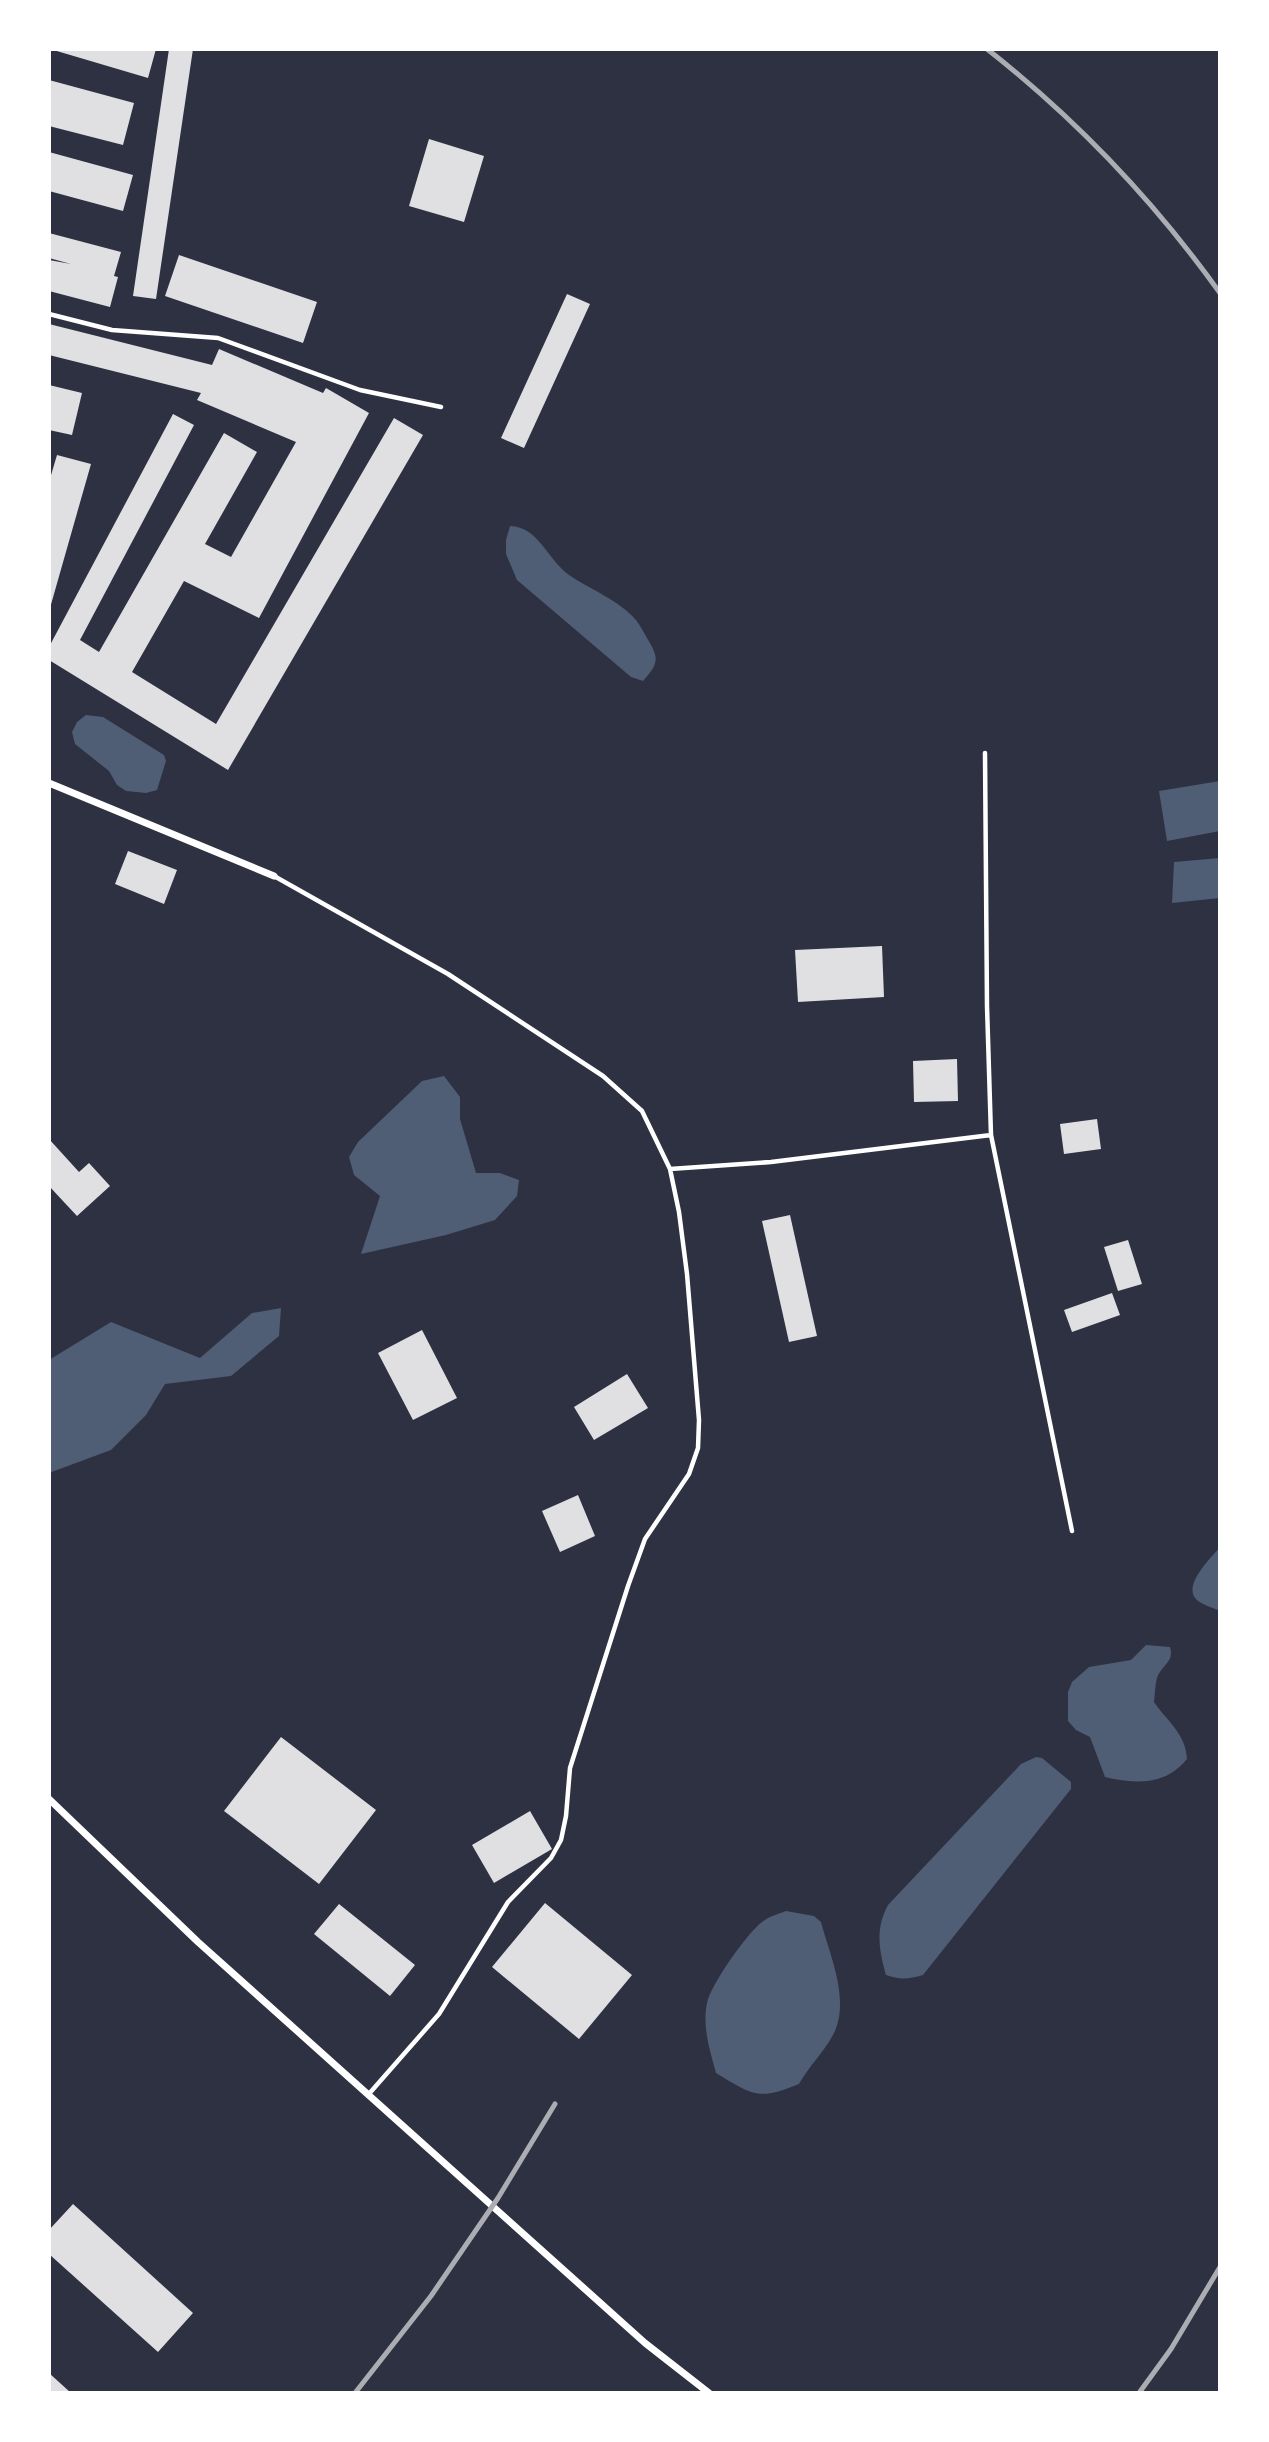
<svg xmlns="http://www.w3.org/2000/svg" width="1269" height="2442" font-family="Bitter,serif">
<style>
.water{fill:#4f5d75}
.building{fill:#e0e0e3}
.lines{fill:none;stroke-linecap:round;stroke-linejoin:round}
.service{stroke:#fff;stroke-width:4.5}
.minor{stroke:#fff;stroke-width:7}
.rail{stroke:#abadb3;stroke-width:5}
</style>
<rect width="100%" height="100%" fill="#2d3142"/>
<path class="water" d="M510,526C539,527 547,559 569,575C591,590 619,600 636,620C640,625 644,633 647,638C651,645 658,655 655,663C654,669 647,676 643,681L631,677L517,580L506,554V540Z
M86,715L103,717L164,755L166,761L157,790L146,793L126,791L117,785L109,771L75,744L72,732L77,722Z
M1220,781V831L1167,841L1159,791Z
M1220,858V898L1172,903L1174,862Z
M444,1076L460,1097V1119L476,1173H500L519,1180L517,1196L495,1220L446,1235L361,1254L380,1196L354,1175L349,1157L358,1142L422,1081Z
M281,1308L279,1336L231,1376L165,1384L146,1415L111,1450L49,1473V1360L111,1322L200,1358L252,1313Z
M1220,1547V1611C1213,1608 1204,1605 1198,1601C1180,1587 1211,1558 1220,1547Z
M1146,1645L1170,1647C1175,1662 1161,1665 1157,1678C1155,1685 1155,1694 1154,1702C1167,1721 1186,1734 1187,1759C1165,1786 1136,1784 1105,1777L1090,1737L1076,1730L1068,1721V1692L1072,1682L1089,1667L1131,1660Z
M1036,1757L1042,1758L1071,1782V1789L923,1975C909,1979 900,1980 886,1975C879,1950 875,1929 888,1905L1021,1764Z
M786,1911L814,1916L821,1922C830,1956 851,2001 833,2035C824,2052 809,2066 799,2084C758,2101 753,2095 716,2073C710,2051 702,2027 707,2003C710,1986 747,1933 762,1922C768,1917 778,1914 786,1911Z"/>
<path class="building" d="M50,49H156L148,78Z
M169,49H193L156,299L133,296Z
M49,80L134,103L123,145L49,126Z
M429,139L484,156L464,222L409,206Z
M49,152L133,175L123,211L49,191Z
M49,233L121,252L114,276L118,277L110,307L49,291V260L71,264L49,258Z
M179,255L317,302L303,343L165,296Z
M567,294L590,304L524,448L501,438Z
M49,324L212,365L219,349L323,393L326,388L369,413L259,618L184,581L132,672L216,724L394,418L423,435L228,770L49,660V647L173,414L194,425L80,640L99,652L224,433L257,452L205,544L231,557L296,442L197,400L201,393L49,355Z
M49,385L82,393L72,435L49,430Z
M57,455L91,464L50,608L49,482Z
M128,851L177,870L164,904L115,884Z
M882,946L884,997L798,1002L795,950Z
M957,1059L958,1101L914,1102L913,1061Z
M1097,1119L1101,1149L1064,1154L1060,1124Z
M49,1139L79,1172L89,1163L110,1186L77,1216L49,1186Z
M790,1215L817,1336L789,1342L762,1221Z
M1128,1240L1142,1284L1118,1291L1104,1247Z
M1112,1293L1120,1315L1072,1332L1064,1310Z
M422,1330L457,1398L413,1420L378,1353Z
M627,1374L648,1408L594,1440L574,1407Z
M578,1495L595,1536L560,1552L542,1511Z
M281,1737L376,1810L319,1884L224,1811Z
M530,1811L552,1849L494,1883L472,1845Z
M545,1903L632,1975L579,2039L492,1967Z
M339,1904L415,1965L390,1996L314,1934Z
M73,2204L193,2313L158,2352L49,2254V2230Z
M49,2373L71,2393H49Z"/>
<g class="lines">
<path class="service" d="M49,314L112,330L218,338L360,390L441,407
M274,876L448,974L603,1076L642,1111L670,1169L679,1212L687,1274L699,1420L698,1448L689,1474L645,1539L628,1586L570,1768L566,1816L561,1840L551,1858L508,1902L439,2014L368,2095
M991,1135L1072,1531
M670,1169L771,1162L991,1135L987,1006L985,753"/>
<path class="minor" d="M49,783L274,876
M49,1799L198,1942L645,2343L709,2393"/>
<path class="rail" d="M987,49C1076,119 1154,201 1220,293
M355,2393L431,2296L498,2198L555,2104
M1139,2393L1171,2349L1220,2267"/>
</g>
<rect width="1269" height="2442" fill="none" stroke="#ffffff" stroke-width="102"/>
</svg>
